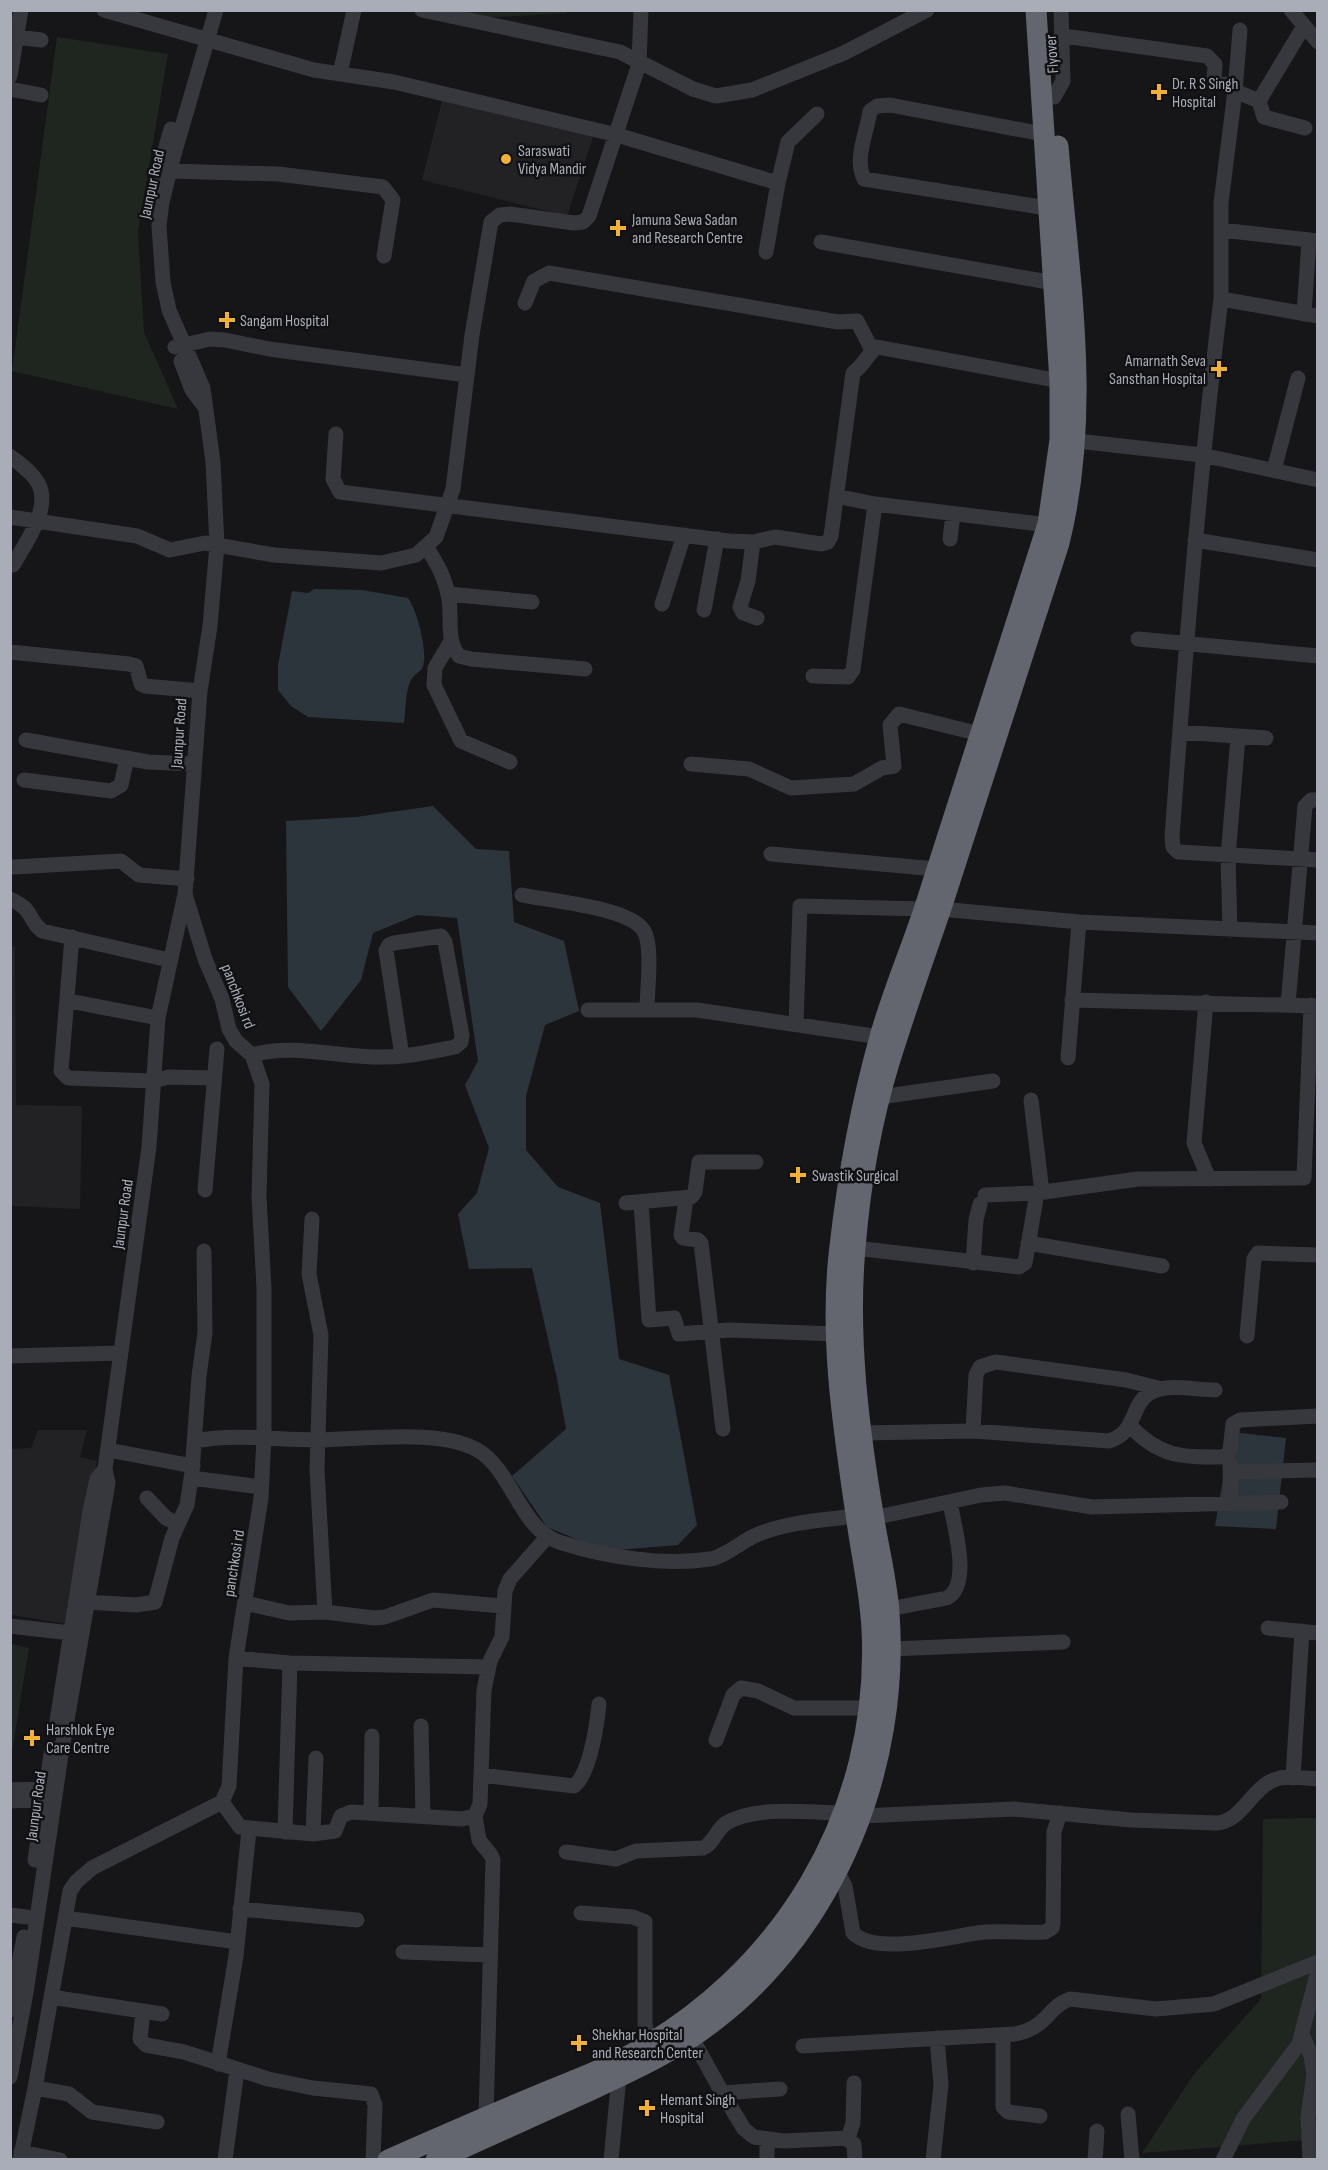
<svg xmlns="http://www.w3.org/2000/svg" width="1328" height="2170" font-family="'Sofia Sans Condensed',sans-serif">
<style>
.built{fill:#222225}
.green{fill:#1e261f}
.water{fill:#2c353c}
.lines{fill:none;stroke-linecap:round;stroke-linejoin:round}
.minor{stroke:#37383d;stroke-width:15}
.highway{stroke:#63666e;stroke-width:21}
.poi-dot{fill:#f2b134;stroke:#111113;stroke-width:2}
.labels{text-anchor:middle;stroke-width:5;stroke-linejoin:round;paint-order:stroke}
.street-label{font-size:16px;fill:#a8adb8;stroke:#111113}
.poi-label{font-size:16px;fill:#a8adb8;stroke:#111113;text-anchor:start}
</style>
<rect width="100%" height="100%" fill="#161618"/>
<path class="built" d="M442,101L593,137L567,216L422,180Z
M11,947H15L16,1105L82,1106L80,1209L11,1206Z
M38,1430H87L80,1457L97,1461L67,1624L11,1615L10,1449L31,1448Z"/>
<path class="green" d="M432,11H567L566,13L466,19Z
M57,37L168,54L138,231L144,332L178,409L12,371Z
M11,1644L29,1648L11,1758L10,1644Z
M1317,1818V2128L1306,2140L1142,2153L1194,2074L1261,1999L1263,1819Z"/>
<path class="water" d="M314,589L362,590L408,598C417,610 428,652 423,666C421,672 414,674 411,680C405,691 406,711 404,723L308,717L291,706L278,690V665L292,591L308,593Z
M433,806L476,849L509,851L514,922L564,941L579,1011L545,1025L526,1096V1150L558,1187L600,1203L619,1359L669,1375L697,1525L678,1545L605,1551L547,1527L512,1476L566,1429L557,1379L532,1268L469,1269L458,1214L477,1193L489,1148L465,1085L478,1061L457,918L417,915L373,933L361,980L321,1031L288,987L286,821L356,817Z
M1231,1432L1286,1438L1276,1529L1215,1526Z"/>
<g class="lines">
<path class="minor" d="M104,10L314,70L394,82L617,135L778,183
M422,10L620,52L693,89L716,96L752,90L844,53L927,10
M1291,10L1318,42
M1240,30L1235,91L1259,101L1264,117L1305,128
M10,36L41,40
M1064,36L1207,56L1215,64L1214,82L1229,85L1235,91L1221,203V299
M340,74L354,10
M10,76L21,10
M10,89L41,95
M1054,97L1063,81L1061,10
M1259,101L1304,26
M1043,134L890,105L877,106L870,111C867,133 854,158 864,179L1047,208
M170,171L278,174L383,187L393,200L384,256
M151,213L154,190L171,129
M1221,230L1318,241
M821,242L1054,283
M766,252L778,183L788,142L817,114
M525,303L534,281L549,273L838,322L857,321L872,350
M1304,314L1309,240
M1318,316L1221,299C1199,478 1185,657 1172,837L1173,847L1178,852L1318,860
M175,347L210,339L225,340L269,349L467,375
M181,361L192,390L204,406
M336,434L333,479L340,492L729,541L753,542L775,537L821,544L828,542L831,536L853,373C864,365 869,352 877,347L1060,381
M1077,441L1202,455L1318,480
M10,456C20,464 32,472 38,483C52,508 25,544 13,565
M1274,470L1298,378
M836,496L875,504L1056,526
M10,517L137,536L170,550L205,543L274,555L381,563L416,555L436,537L453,489L472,335L491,222L500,215L510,214L574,223L583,222L589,216L639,64L641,10
M950,539L953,514
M1195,540L1318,560
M753,542L748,581L740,607L743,613L757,618
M427,548C438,565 446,580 449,600C452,619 446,640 459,656L471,659L585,669
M448,594L532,602
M662,604L684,535
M704,610L717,539
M1138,639L1318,656
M451,641L435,668L434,685L461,741L510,762
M10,652L129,664L136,666L141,684L145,686L200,691
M813,676L848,677L853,670L875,504
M1180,732L1266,738
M26,740L148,762L194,764
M691,764L749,769L791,788L854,784L882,768L894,766L890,725L899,714L980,734
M24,780L111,791L121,785L127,758
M771,854L936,869
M14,867L121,861L139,875L187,879
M522,895C550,901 629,907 644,931C653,946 647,991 647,1009
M10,899C36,911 26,918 42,931L169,960
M941,909L1079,922L1318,933
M1230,930L1228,857L1238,737
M72,937L61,1071L68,1078L153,1081L169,1077L214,1078
M1072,1000L1318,1006
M69,1001L158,1018
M1206,1002L1194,1143L1209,1179
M1288,1005L1305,806L1311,800H1318
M588,1010H697L880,1037
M796,1024L800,906L924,909
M252,1055C293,1043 335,1057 377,1057C403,1058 429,1052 455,1047L461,1042L462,1035L445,942L441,936L394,943L389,945L386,950L402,1056
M1068,1058L1079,922
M880,1097L993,1081
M1031,1100L1042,1192
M205,1190L217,1049
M985,1195L1037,1193L1138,1179L1304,1178L1311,1005
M686,1199L681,1235L683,1238L698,1240L701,1243L723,1429
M641,1202L649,1320L674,1318L679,1334L728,1330L837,1334
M626,1203L691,1197L695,1192L699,1162H756
M312,1219L309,1274L321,1335L317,1470L325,1612
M1028,1243L1162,1266
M855,1248L1019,1267L1025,1263L1037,1193
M973,1263L976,1220L980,1204
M1247,1336L1254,1259L1258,1253L1318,1255
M10,1356L121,1353
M1130,1426C1160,1457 1180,1457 1221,1457L1227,1455L1230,1450L1233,1424L1240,1420L1318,1416
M973,1431L976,1375L980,1367L996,1362L1126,1380L1162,1389
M861,1433L973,1431L1109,1441C1139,1432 1129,1401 1154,1391C1171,1384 1197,1390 1215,1390
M195,1441C236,1433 275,1440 317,1440C360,1440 446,1427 482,1453C514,1476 521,1531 562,1543C607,1557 663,1566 710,1559C724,1557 740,1543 754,1536C784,1522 823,1520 856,1516
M108,1450L193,1466
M1230,1464L1231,1504
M1232,1472L1318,1470
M191,1478L261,1487
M147,1498L166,1518L178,1524
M873,1518L981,1495L1005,1493L1092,1507L1281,1502
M87,1602L136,1605L155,1602L172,1538L187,1505L192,1472L199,1376L205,1333L204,1251
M245,1603L289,1613L325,1612L374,1618L385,1617L433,1600L502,1606
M889,1609L947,1598C972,1584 954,1527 950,1502
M10,1626L79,1634
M1268,1628L1318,1633
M890,1649L1063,1642
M236,1658L290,1663L488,1667
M57,1721L90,1511L97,1479L105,1469
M421,1726L423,1816
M716,1740L733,1695L741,1688L758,1691L794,1708H870
M481,1775L574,1786C590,1774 597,1724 599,1704
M1293,1778L1302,1631
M10,1790L52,1788
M10,1801L51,1799
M222,1802L240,1827L313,1834L335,1831L341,1816L351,1812L462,1819L475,1816L480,1804L484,1690L490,1661L502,1637L505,1591L510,1579L547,1537
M371,1813L372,1736
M475,1816L479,1840L491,1855L493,1860L486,2117
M862,1816L1014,1809L1131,1820L1217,1823C1244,1821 1252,1784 1280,1778C1292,1776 1306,1778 1318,1779
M285,1832L290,1663
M313,1834L316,1758
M566,1852L616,1859L636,1851L703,1848C715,1843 716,1828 728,1822C761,1805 808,1813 844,1813
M35,1860L52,1748
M837,1871L845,1886L853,1933C877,1957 954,1935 985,1932C1005,1931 1025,1933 1045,1932L1052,1928L1053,1923L1054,1832L1060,1813
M240,1909L357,1920
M581,1913L633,1917L645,1922V2024L649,2043
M10,1915L27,1917
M65,1918L237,1942
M403,1952L490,1955
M51,1997L162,2014
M10,2010L24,1937
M143,2011L140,2039L146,2045L184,2052L268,2079L313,2088L371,2094L375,2105L373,2160
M687,2029L724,2096L744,2129L754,2137L784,2141L848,2138L853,2123L854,2083
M1003,2035V2107L1008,2112L1040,2116
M1303,2036L1311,2056L1314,2074L1308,2117L1310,2160
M803,2046L1015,2034C1049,2027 1046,2008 1070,1999L1156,2009L1214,2004L1318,1962
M218,2064L236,1956L249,1830
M10,2077L26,1993L61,1755L108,1483L105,1469L149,1147L158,1018L185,894L200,691L210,626L217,545L213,462L203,388L169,310L163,282L159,226L162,202L173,158L216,10
M35,2088L69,2094L92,2112L157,2122
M722,2093L780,2089
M1128,2114L1132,2160
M846,2139L854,2144L855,2160
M767,2140V2160
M21,2152L60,2160
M20,2160L35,2088L70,1891L76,1882L92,1868L222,1802L229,1786L236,1658L261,1498L264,1436V1288L259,1196L262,1084L252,1055L236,1041L229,1029L222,999L205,959L185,894
M225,2160L237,2070
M611,2160L619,2077
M933,2160L941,2085L937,2038
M1095,2160L1097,2131
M1223,2160L1243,2119L1299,2044L1318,1971"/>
<path class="highway" d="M388,2160C438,2138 488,2116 539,2095C565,2084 593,2074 619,2061C782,1977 881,1813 872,1629C870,1590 861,1553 856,1514C843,1426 829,1335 840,1246C848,1176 861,1105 880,1037C892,994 910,952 924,910C966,781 1006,653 1048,524L1060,440V381L1036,10
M436,2160C485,2138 533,2116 582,2094C627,2073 675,2052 714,2021C837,1927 900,1765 889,1613C887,1582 879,1551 874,1520C859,1431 847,1339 855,1248C860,1186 871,1122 889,1063C906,1008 925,955 943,902C982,782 1021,662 1059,543C1092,410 1069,280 1058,146"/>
</g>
<g class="poi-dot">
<path d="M1156 83h6v6h6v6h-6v6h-6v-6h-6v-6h6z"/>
<circle cx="506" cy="159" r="6"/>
<path d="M615 219h6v6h6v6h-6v6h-6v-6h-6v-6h6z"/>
<path d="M224 311h6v6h6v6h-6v6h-6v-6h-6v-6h6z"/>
<path d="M1216 360h6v6h6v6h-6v6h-6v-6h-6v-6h6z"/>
<path d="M795 1166h6v6h6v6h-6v6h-6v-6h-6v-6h6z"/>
<path d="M29 1729h6v6h6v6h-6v6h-6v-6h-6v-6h6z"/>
<path d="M576 2034h6v6h6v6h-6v6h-6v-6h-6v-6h6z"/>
<path d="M644 2099h6v6h6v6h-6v6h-6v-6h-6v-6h6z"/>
</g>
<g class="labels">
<g class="street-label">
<text transform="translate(1051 54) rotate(-94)" y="6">Flyover</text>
<text transform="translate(151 184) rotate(-78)" y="6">Jaunpur Road</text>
<text transform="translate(178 733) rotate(-86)" y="6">Jaunpur Road</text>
<text transform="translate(239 996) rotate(69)" y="6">panchkosi rd</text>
<text transform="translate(122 1214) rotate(-82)" y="6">Jaunpur Road</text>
<text transform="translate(233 1563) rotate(-81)" y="6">panchkosi rd</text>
<text transform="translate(35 1806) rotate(-82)" y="6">Jaunpur Road</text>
</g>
<g class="poi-label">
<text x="1172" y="89">Dr. R S Singh<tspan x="1172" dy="18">Hospital</tspan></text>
<text x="518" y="156">Saraswati<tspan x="518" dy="18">Vidya Mandir</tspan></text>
<text x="632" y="225">Jamuna Sewa Sadan<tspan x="632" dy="18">and Research Centre</tspan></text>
<text x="240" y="326">Sangam Hospital</text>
<text x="1206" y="366" text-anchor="end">Amarnath Seva<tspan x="1206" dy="18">Sansthan Hospital</tspan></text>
<text x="812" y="1181">Swastik Surgical</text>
<text x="46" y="1735">Harshlok Eye<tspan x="46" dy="18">Care Centre</tspan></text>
<text x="592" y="2040">Shekhar Hospital<tspan x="592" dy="18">and Research Center</tspan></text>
<text x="660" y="2105">Hemant Singh<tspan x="660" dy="18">Hospital</tspan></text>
</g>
</g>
<rect width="1328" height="2170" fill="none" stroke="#a8adb8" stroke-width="24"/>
</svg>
